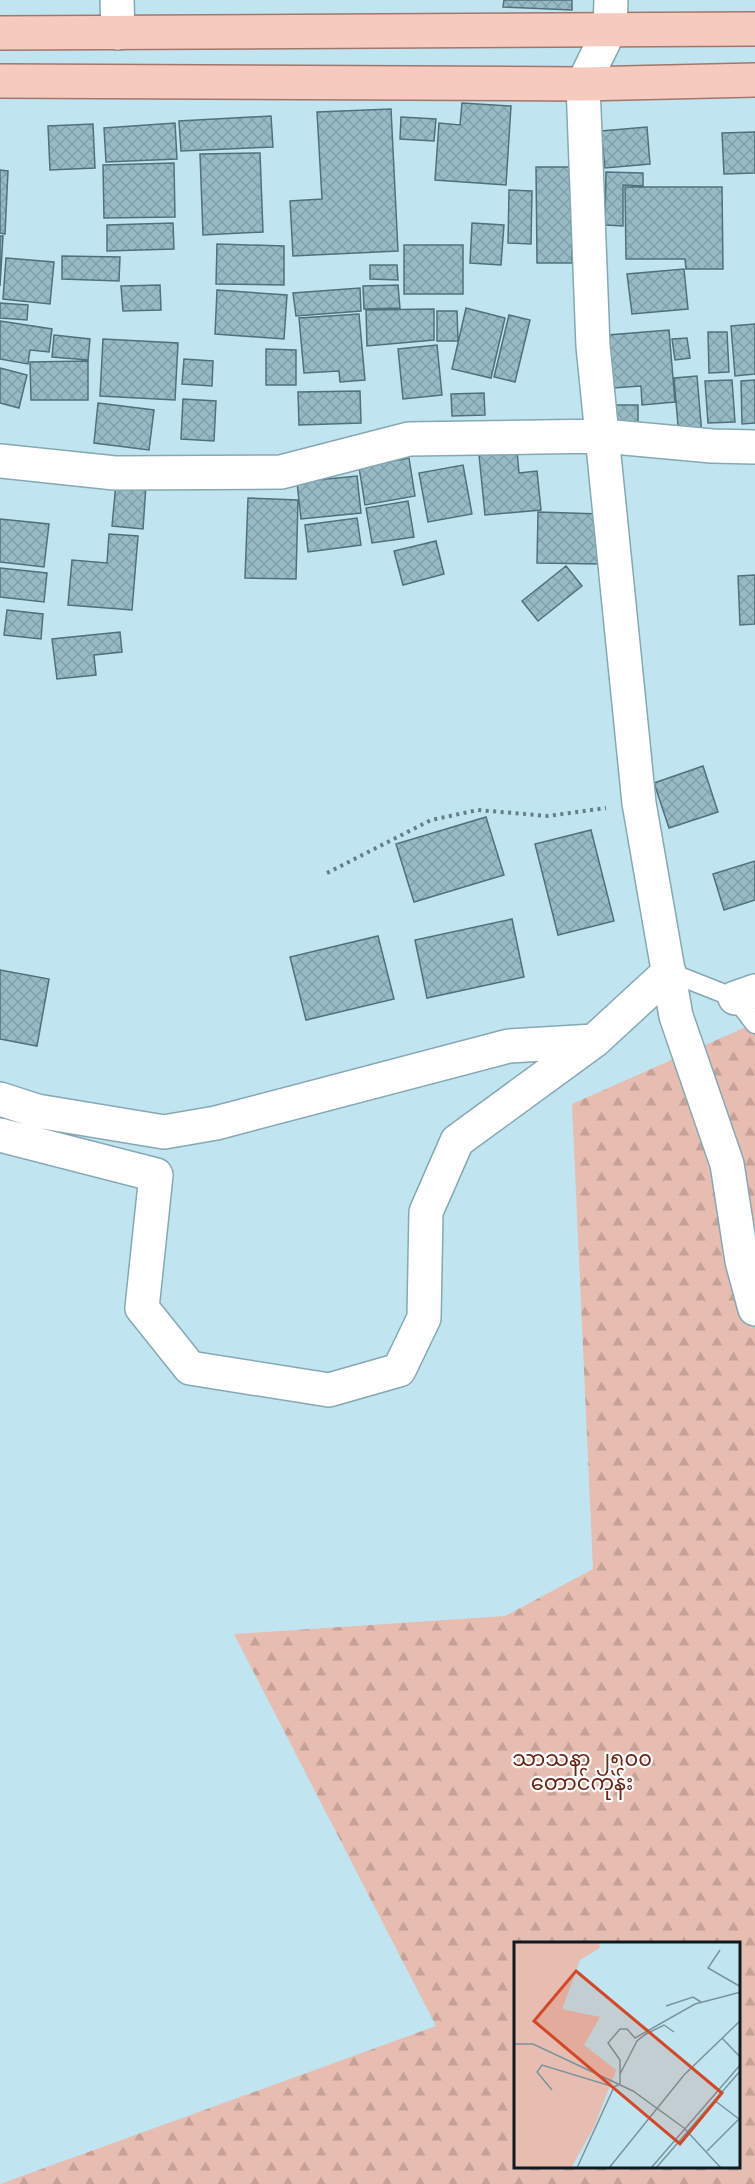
<svg xmlns="http://www.w3.org/2000/svg" width="755" height="2184" font-family="'Fira Sans','Noto Sans Myanmar',sans-serif">
<style>
.forest{fill:url(#forest-firs);fill-rule:evenodd}
.building{fill:url(#building-cross-hatch);stroke:#50717b;stroke-width:1.5}
.lines{fill:none;stroke-linecap:round;stroke-linejoin:round}
.service-casing{stroke:#85a8b2;stroke-width:21}
.minor-casing{stroke:#85a8b2;stroke-width:36}
.primary-casing{stroke:#a1766c;stroke-width:36}
.path{stroke:#657e85;stroke-width:4;stroke-dasharray:3 4.5;stroke-linecap:butt}
.service{stroke:#fff;stroke-width:18}
.minor{stroke:#fff;stroke-width:33}
.primary{stroke:#f7cabf;stroke-width:33}
.labels{text-anchor:middle;stroke-width:4.5;stroke-linejoin:round;paint-order:stroke}
.park-label{font-size:21px;fill:#6b2312;stroke:#fff}
.inset-road{fill:none;stroke:#79949c;stroke-width:1.5}
.view{fill:#d24828;fill-opacity:0.15;stroke:#d24828;stroke-width:3}
.inset-edge{fill:none;stroke:#0d1b1f;stroke-width:3}
</style>
<defs>
<pattern id="forest-firs" width="22" height="20" patternUnits="userSpaceOnUse" patternTransform="scale(1.5)"><rect width="22" height="20" fill="#e7bcb1"/><path d="M5 1l3.5 6h-7zM16 11l3.5 6h-7z" fill="#c5a198"/></pattern>
<pattern id="building-cross-hatch" width="8" height="8" patternUnits="userSpaceOnUse" patternTransform="scale(1.5)"><rect width="8" height="8" fill="#97bac5"/><path d="M0 0l8 8M0 8l8-8" fill="none" stroke="#819fa9"/></pattern>
</defs>
<rect width="100%" height="100%" fill="#c1e5f0"/>
<path class="forest" d="M755,1023V2184H0L436,2026L234,1634L505,1616L593,1569L572,1104ZM515,1944H738V2168H515Z"/>
<path class="building" d="M504,0H572V10L503,7Z
M462,103L511,106L506,185L435,180L439,123L460,125Z
M391,109L398,251L293,256L290,201L322,199L317,112Z
M271,116L273,147L181,151L179,121Z
M401,117L436,119L434,141L400,139Z
M175,123L177,159L106,162L104,128Z
M93,124L95,168L50,170L48,126Z
M647,127L650,164L605,168L601,131Z
M755,132V173L724,174L722,133Z
M260,153L263,232L203,235L200,154Z
M174,163L175,217L104,218L103,165Z
M536,167H571L572,263H537Z
M0,170L8,171L5,234L0,233Z
M606,172L643,173V186L623,185V226L605,225Z
M625,187H722L723,269H686L685,259H626Z
M509,190L532,191L531,244L508,243Z
M173,223L174,249L107,251V225Z
M472,223L504,225L501,265L470,263Z
M0,236H3L0,286Z
M217,244L284,246V285L216,284Z
M404,245H463V294H404Z
M62,256L120,257L119,281L62,279Z
M6,258L54,262L50,304L3,299Z
M370,265H397L398,280L370,279Z
M684,269L688,309L632,314L627,274Z
M160,285L161,310L123,311L121,286Z
M398,285L400,308L364,309L363,286Z
M360,288L361,311L296,316L293,293Z
M217,290L287,295L284,339L215,334Z
M0,303L28,305L27,320L0,318Z
M466,308L505,318L491,378L452,369Z
M434,309V340L367,346L366,310Z
M437,311H457L458,341H437Z
M359,314L365,380L340,382L339,371L304,373L299,318Z
M509,315L530,320L515,382L494,377Z
M0,321L52,329L49,352L30,350L28,364L0,359Z
M755,324V374L735,376L731,326Z
M669,330L675,402L642,405L641,386L613,388L608,335Z
M708,332H727L729,372L709,373Z
M54,335L90,339L88,360L52,357Z
M687,338L690,358L675,360L672,339Z
M103,339L178,343L175,400L100,396Z
M437,345L442,395L403,399L398,349Z
M266,349L296,350V385H266Z
M184,359L213,361L212,386L182,384Z
M88,361V400H31L30,362Z
M0,368L27,375L19,408L0,403Z
M697,376L702,435L679,437L674,378Z
M732,380L735,422L708,423L705,381Z
M755,380V423L742,424L741,381Z
M360,391L361,423L299,425L298,392Z
M484,393L485,415L452,416L451,394Z
M183,399L216,401L214,441L181,439Z
M98,403L154,410L149,450L94,443Z
M614,405H638V428H614Z
M517,451L519,473L537,471L541,510L485,515L479,455Z
M409,458L415,496L365,505L359,467Z
M463,465L472,514L428,522L419,473Z
M357,476L361,513L301,519L297,482Z
M116,483L146,485L143,529L112,526Z
M248,498L298,500L296,579L245,578Z
M408,501L414,537L372,543L366,508Z
M538,512L601,514L600,564L537,563Z
M357,518L361,545L308,552L305,525Z
M0,519L49,524L44,567L0,562Z
M109,534L138,536L132,610L68,605L72,560L107,563Z
M436,541L444,574L403,585L394,551Z
M566,566L582,586L538,621L522,601Z
M0,568L47,573L44,602L0,597Z
M755,575V624L740,625L738,576Z
M7,610L43,614L41,639L4,635Z
M120,632L122,652L94,655L96,675L57,679L52,639Z
M703,766L718,812L669,828L654,783Z
M486,817L504,875L414,902L396,844Z
M591,830L614,921L558,935L535,844Z
M755,861V900L724,910L713,874Z
M512,919L524,977L427,998L415,940Z
M378,936L394,999L306,1020L290,957Z
M0,970L49,979L37,1046L0,1039Z"/>
<g class="lines">
<g class="service-casing">
<path id="service" d="M669,972L735,998L755,1024"/>
</g>
<g class="minor-casing">
<path id="minor" d="M117,0L118,33
M611,0L610,29L583,84L593,346L639,803L676,1016L727,1164L742,1261L755,1309
M0,461L115,473L281,472L409,439L603,436L712,446L755,447
M735,998L755,991
M0,1099L37,1111L164,1132L216,1123L509,1046L594,1041
M0,1135L156,1175L142,1308L190,1368L329,1390L399,1370L424,1318L426,1212L457,1141L594,1041L669,972"/>
</g>
<g class="primary-casing">
<path id="primary" d="M0,33L755,29
M0,81L583,84L755,80"/>
</g>
<path class="path" d="M327,873L431,820L478,810L548,816L606,808"/>
<use href="#service" class="service"/>
<use href="#minor" class="minor"/>
<use href="#primary" class="primary"/>
</g>
<g class="labels">
<g class="park-label">
<text x="582" y="1766">သာသနာ ၂၅၀၀<tspan x="582" dy="24">တောင်ကုန်း</tspan></text>
</g>
</g>
<g transform="translate(514 1942)">
<rect width="226" height="226" fill="#c1e5f0"/>
<path d="M0,1H85L86,6L66,18L48,67L86,75L70,103L102,128L80,185L57,226H0Z" fill="#e7bcb1"/>
<path class="inset-road" d="M206,8L194,26L227,45M152,64L179,55L187,60M208,96L227,116M0,102H19L119,149L170,186L207,226M106,132L123,99L132,92L150,83L160,90M38,148L23,130L28,123L100,145L106,142V118L94,101L106,87H113L121,96L181,62L227,50M200,158L225,177M193,209L227,175M63,226L100,145M95,226L170,133L227,78M137,226L227,122M142,226L227,128"/>
<path class="view" d="M62,29L208,151L166,202L20,79Z"/>
<rect width="226" height="226" class="inset-edge"/>
</g>
</svg>
